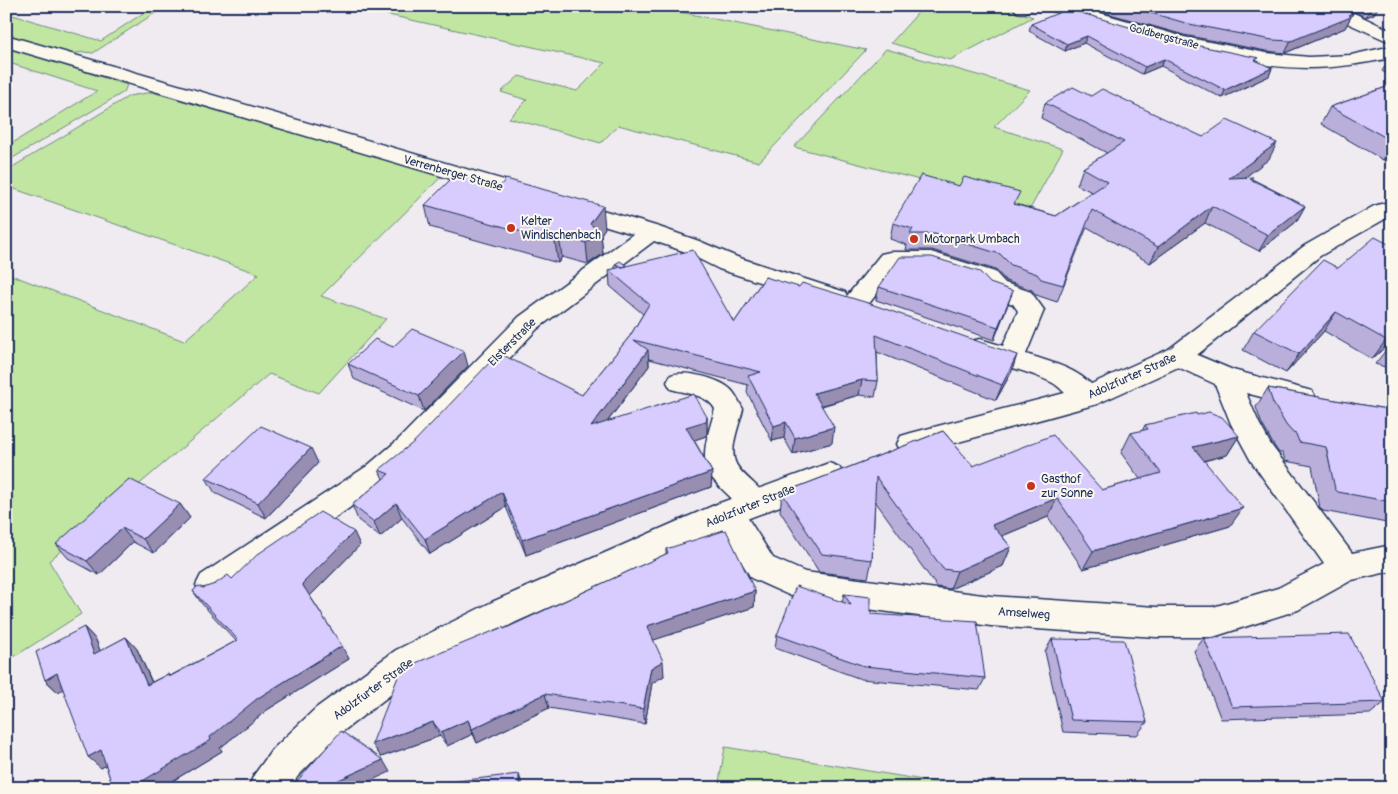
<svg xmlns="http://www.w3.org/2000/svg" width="1398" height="794" font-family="Pangolin,sans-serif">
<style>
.green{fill:#c0e6a1;stroke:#6e8a80}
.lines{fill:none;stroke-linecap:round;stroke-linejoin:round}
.minor-casing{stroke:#1b2f5e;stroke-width:3}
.major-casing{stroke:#1b2f5e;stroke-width:3}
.minor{fill:#fbf7ec;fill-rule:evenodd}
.major{fill:#fbf7ec;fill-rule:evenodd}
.wall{fill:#baafda;stroke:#1b2f5e}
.shaded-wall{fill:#978eb2;stroke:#1b2f5e}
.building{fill:#d8cbfe;stroke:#1b2f5e}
.poi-dot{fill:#c8321e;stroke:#fbf7ec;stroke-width:2}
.labels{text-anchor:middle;stroke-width:4;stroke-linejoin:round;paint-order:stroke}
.far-street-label{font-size:11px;fill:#1b2f5e;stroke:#fbf7ec}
.street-label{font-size:12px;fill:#1b2f5e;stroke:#fbf7ec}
.poi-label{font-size:12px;fill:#1b2f5e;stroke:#fbf7ec;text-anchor:start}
</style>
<rect width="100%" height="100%" fill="#f0eaf1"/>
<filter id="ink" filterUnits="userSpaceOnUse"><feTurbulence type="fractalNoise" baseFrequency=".02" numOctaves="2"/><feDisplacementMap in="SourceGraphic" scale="10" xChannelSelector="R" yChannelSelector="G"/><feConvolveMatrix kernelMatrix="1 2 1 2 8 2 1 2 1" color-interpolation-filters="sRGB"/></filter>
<g filter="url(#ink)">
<path class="green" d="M154,6H166L93,53L84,52L69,54L6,35V13L101,41Z
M348,6H651L866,50L759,162L618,125L601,143L509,118L527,100L501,92L519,76L577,91L605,63Z
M924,6H1009L1008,8L1033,17L950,60L891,43Z
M6,47L127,85L124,92L6,162V147L97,91L6,62Z
M886,49L1030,90L994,127L1063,149L1030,209L794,147Z
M152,92L442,176L321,296L386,319L319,393L269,374L49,561L81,614L6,662V273L184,341L259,274L6,186V171L129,96Z
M725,747L971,788H718Z"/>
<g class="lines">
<g class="minor-casing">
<path id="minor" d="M1015,6H1034C1029,13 1024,14 1017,12L1014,8Z
M1047,6H1076L1184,37L1266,53L1309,57L1351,55L1392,46V58C1364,63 1337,68 1309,68C1221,67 1133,34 1050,10Z
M1315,6H1339L1392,31V43L1318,10Z
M6,35L538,190L541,195L538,200L530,202L522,200L6,47Z
M569,200L659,227L699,241L737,257L845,292L847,296L881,254L890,252H931L995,272L1005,283L1031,292L1044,310L1026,354C1053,363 1086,370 1101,397L1097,404C1072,412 1069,391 1051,382C1028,371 995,363 971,355L967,348L971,341L980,339L1003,346L1018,311L1013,304L987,295L977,284L929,268H897L864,310L855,313L846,310L843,305L836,306L827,304L719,269L683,251L654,241L537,329L419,455L387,482L223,595L212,599L201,595L196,585L201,575L367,466L399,439L519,317L633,234L561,212L558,207L561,202Z
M1178,347L1233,370L1312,391L1316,398L1312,405L1302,408L1246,393L1259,423L1271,445L1352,553L1392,545V571L1352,580L1298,610L1213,637H1156L991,626L802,600L791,596L751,578L713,513L717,504L728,501L736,503C729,495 719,487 712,478C697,458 710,430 715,409C708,395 685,393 671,389L667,382L671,375C686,370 723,379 733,392C737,397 740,404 743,409C740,424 728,449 736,464C742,476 762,487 770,503L766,512L755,515L742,509L773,558L805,572L991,596L1156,607H1213L1278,588L1324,564L1251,461L1231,424L1215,384L1169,363L1165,356L1169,349Z"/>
</g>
<g class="major-casing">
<path id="major" d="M1392,201V215L1320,256L1187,363L1097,404L911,455L901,452L897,444L901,436L911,433L1080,389L1169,349L1304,246L1374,206Z
M829,463L839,467L844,475L839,483L739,522L516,622L420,672L342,732L298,776L290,788H248L254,775L272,750L316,708L396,650L492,602L717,504Z"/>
</g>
<use href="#minor" class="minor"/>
<use href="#major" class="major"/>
</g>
<path class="wall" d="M1089,6H1336L1353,13L1345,28L1285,53L1266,51L1184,35L1089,8Z
M1344,6H1379L1374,14L1366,17Z
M1031,24L1180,42L1257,61L1272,68L1269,76L1222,98L1161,66L1142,74L1084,43L1065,51L1029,31Z
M1392,55V77L1382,71Z
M1392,85V157L1383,160L1321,124L1330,107Z
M1091,96L1203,137L1269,159L1245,177L1252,179L1305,206L1296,222L1259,251L1205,223L1150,263L1087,227L1057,302L1036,295L1032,290L1006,281L996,270L932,250H906L907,245L890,239L893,223L1016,204L1056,216L1092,192L1077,185L1083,168L1107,153L1041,118L1045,103Z
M425,205L605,228L601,234L603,254L588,264L562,257L558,263L430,227Z
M1392,246V341L1372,359L1324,331L1286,373L1243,350L1254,331L1338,268Z
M615,264L627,266L734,323L765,277L1012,371L996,400L877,352L878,381L875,397L859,395L822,406L832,443L793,454L784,438L772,441L747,392L748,385L649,359V366L608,421L707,417V433L706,436L694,440L712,472L711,487L526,555L506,507L430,554L402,518L380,537L358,520L352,505L383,479L379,470L582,395L630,336L643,314L610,286L609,270L615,269Z
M879,287L1008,304L994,340L876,300Z
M1392,344V386L1389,368L1375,364L1390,345Z
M393,347L468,366L424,411L354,379L348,364Z
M1268,388L1392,410V524L1323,511L1320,508L1312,466L1285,461L1283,453H1279L1273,444L1261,422L1256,407Z
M1197,415L1239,436L1227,455L1204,461L1230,526L1083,569L1048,517L1002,536L1011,547L1003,566L950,589L937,587L875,501L872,560L868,578L819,572L780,511L782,493L943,431L973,466L1102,490L1140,479L1121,453L1131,433L1142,431L1145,425Z
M318,463L266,518L215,493L206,478Z
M180,504L190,518L154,553L133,542L99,575L68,558L56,544Z
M360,545L310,596L342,646L349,659L267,710L220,748L222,751L161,788H113L106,765L101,768L63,689L58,692L45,680L84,627L96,640L100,651L126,637L137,649L152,682L168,674L170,676L236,641L202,604L193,591Z
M666,549L755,591L754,607L653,640L664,676L652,683L645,724L549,708L477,743L473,734L447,746L440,736L381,757L504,629L666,554Z
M844,594L872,612L871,614L985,678L979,690L861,679L775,648L777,635L842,602Z
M1204,638L1385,702L1370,714L1221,719L1194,651Z
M1052,639L1147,722L1137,735L1063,732L1045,652Z"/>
<path class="shaded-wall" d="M1372,6H1379L1374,14L1366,17Z
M1353,13L1345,28L1285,53L1291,41Z
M1087,36L1084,43L1065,51L1067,44Z
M1164,59L1161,66L1142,74L1145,67Z
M1272,68L1269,76L1222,98L1225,90Z
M1277,143L1269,159L1222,195L1229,178Z
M1392,147V157L1383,160Z
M603,206L605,228L601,234L603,254L588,264L586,243L590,224Z
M1212,206L1205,223L1150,263L1158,247Z
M1305,206L1296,222L1259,251L1268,235Z
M559,236L562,257L558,263L555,241Z
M1013,291L1008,304L994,340L998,327Z
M1336,312L1324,331L1286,373L1299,354Z
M1392,334V341L1372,359L1386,340Z
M648,350L649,366L592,442L591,427Z
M464,351L468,366L424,411L419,396Z
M1017,355L1012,371L996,400L1002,385Z
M862,380L859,395L812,408L814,393Z
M707,417V433L706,436L686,443V427Z
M786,422L784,438L772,441L774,426Z
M834,427L832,443L793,454L795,438Z
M1239,436L1227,455L1181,466L1193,447Z
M311,448L318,463L266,518L258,503Z
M712,472L711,487L526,555L522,540Z
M502,492L506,507L430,554L425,539Z
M1057,498L1048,517L985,543L992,525Z
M396,503L402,518L380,537L374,522Z
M180,504L190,518L154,553L143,539Z
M1243,508L1230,526L1083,569L1093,551Z
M122,528L133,542L99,575L87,561Z
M354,532L360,545L309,597L302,584Z
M1011,547L1003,566L950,589L957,571Z
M755,591L754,607L648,642L647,626Z
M84,627L96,640L106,666L94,654Z
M126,637L137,649L158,697L147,685Z
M342,646L349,659L267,710L220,748L222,751L161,788H131L258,698Z
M663,661L664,676L652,683L645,724L643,709L651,668Z
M57,673L70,685L58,692L45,680Z
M545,694L549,708L477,743L472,729Z
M468,720L473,734L447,746L441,732Z
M433,722L440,736L381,757L372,744Z
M101,750L113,761L101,768L88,757Z
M383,760L390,772L355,788H321Z
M519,774L523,788H519Z"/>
<path class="building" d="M1127,6H1336L1353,13L1348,15L1351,17L1291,41L1272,40L1189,24Z
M1068,9L1180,42L1259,58L1255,60L1272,68L1225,90L1164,59L1145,67L1087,36L1067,44L1031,24Z
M1392,85V141L1330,107Z
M1073,87L1091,96L1102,89L1203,137L1227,120L1277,143L1229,178L1253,177L1250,179L1305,206L1268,235L1212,206L1158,247L1092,210L1063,285L1041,279L1037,274L1011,265L1000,254L935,234H910L913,229L893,223L921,175L959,186L964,177L1020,192L1014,204L1056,216L1108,182L1083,168L1124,142L1045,103Z
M455,175L500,186L506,179L603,206L590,224L601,232L586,243L559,236L555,241L425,205Z
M1375,237L1392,246V334L1386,340L1336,312L1299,354L1254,331L1323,260L1338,268Z
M693,250L734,323L765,277L799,287L802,283L868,303L1017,355L1002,385L876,335L878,381L862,380L814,393L834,427L795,438L786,422L774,426L748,376L761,372L634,340L648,350L591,427L694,394L707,417L706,421L686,427L712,472L522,540L502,492L425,539L396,503L374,522L352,505L389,474L379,470L415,441L491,361L501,354L582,395L630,336L649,304L609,270Z
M900,257H932L980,272L990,283L1013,291L998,327L879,287Z
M620,261L627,266L623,267L615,264Z
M412,329L464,351L419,396L348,364L375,339L393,347Z
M1268,388L1392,410V502L1338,492L1335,489L1326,447L1299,442L1296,434L1293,433L1286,425L1273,403Z
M1209,412L1222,417L1239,436L1193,447L1243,508L1093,551L1057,498L992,525L1011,547L957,571L943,569L876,477L872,560L822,554L782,493L943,431L973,466L1053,435L1102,490L1161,473L1131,433L1148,429L1145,425L1196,413L1197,415Z
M261,426L311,448L258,503L206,478Z
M129,479L180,504L143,539L122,528L87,561L56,544Z
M320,512L354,532L302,584L342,646L258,698L210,737L211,740L131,788H113L101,750L88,757L57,673L45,680L36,652L84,627L94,654L126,637L147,685L168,674L169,677L238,640L193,591L198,586L203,588L215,584L228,575L232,579L258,554Z
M726,530L755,591L647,626L663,661L651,668L643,709L545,694L472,729L468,720L441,732L433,722L372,744L401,669L503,627L504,629L668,553L666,549Z
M796,586L851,605L844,594L870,597V611L872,612L870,614L977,621L985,678L864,666L777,635Z
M1349,634L1385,702L1232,707L1204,638Z
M1052,639L1124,640L1147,722L1071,720Z
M341,731L383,760L321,788H291Z
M519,774V788H396Z"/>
</g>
<g class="poi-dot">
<circle cx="511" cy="228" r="5"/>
<circle cx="914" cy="239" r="5"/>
<circle cx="1031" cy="486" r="5"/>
</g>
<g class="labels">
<g class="far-street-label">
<text transform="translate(1164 36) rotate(15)" y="4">Goldbergstraße</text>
</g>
<g class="street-label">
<text transform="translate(453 173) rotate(16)" y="4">Verrenberger Straße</text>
<text transform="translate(512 342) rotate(-45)" y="4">Elsterstraße</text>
<text transform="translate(1132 376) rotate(-24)" y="4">Adolzfurter Straße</text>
<text transform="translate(750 506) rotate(-22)" y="4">Adolzfurter Straße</text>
<text transform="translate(1024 613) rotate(4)" y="4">Amselweg</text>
<text transform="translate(373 689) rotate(-36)" y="4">Adolzfurter Straße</text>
</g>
<g class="poi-label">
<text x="521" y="225">Kelter<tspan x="521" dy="14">Windischenbach</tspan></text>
<text x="924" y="243">Motorpark Umbach</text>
<text x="1041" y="483">Gasthof<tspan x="1041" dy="14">zur Sonne</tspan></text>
</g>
</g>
<rect width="1398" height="794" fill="none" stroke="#fbf7ec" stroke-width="25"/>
<rect x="12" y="12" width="1373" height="769" fill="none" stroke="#1b2f5e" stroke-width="2" filter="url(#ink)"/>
</svg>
